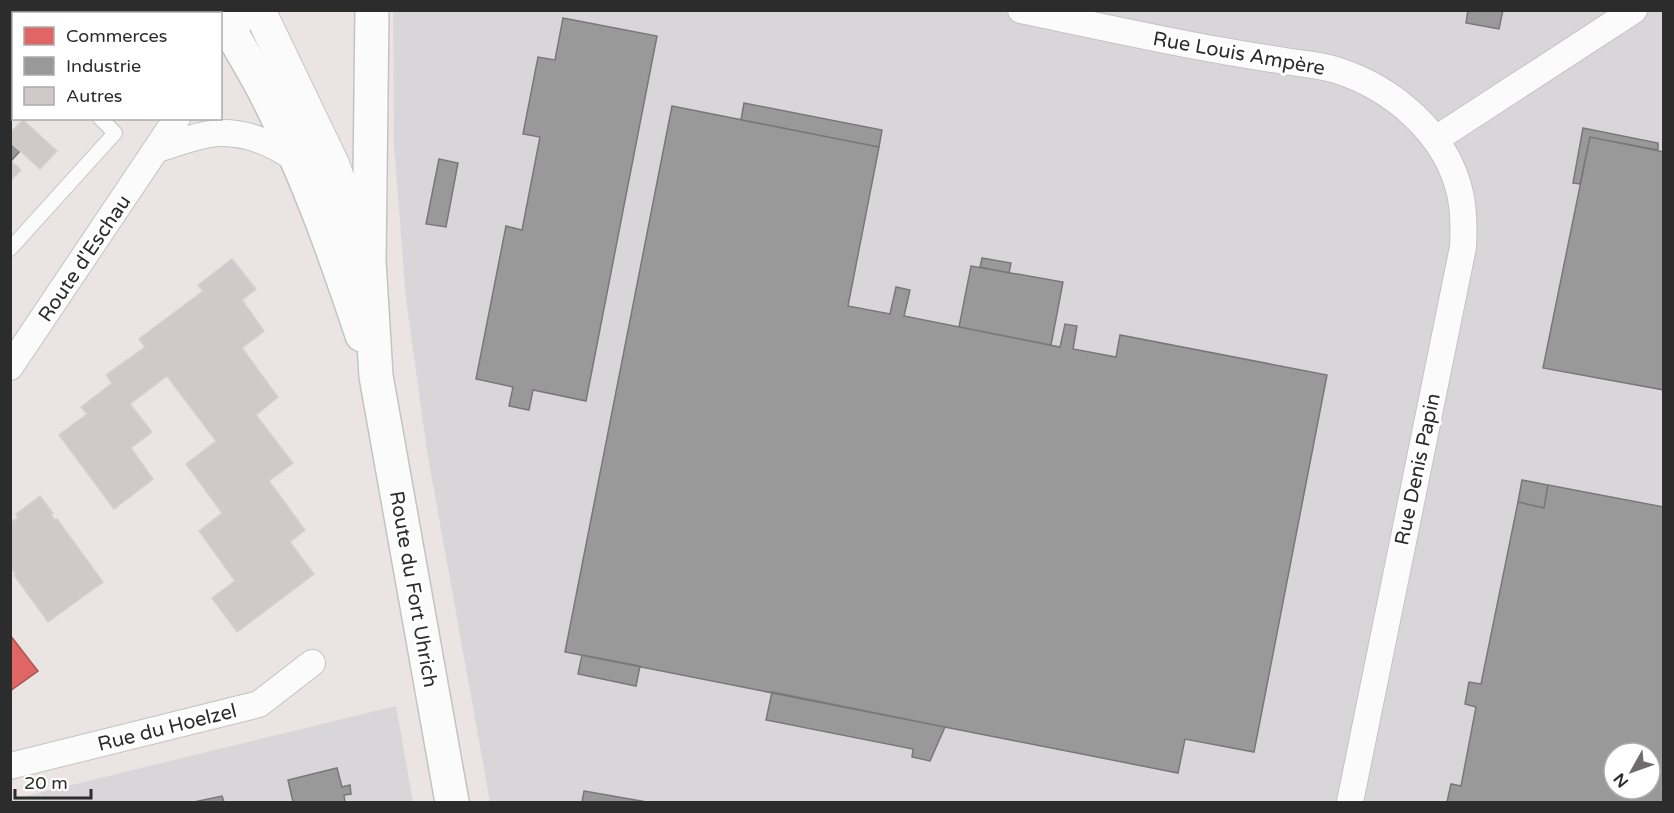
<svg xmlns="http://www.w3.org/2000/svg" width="1674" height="813" font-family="'Varela Round',sans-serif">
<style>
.industrial{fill:#d9d6d9;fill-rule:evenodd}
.shops{fill:#e06666;stroke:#a55;stroke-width:1.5}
.industry{fill:#999;stroke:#787878;stroke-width:1.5;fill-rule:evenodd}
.building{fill:#cfcac9;stroke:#d5d0ce;stroke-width:1.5}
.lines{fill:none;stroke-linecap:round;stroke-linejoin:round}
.service-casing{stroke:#c4c3c3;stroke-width:16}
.minor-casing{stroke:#c4c3c3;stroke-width:28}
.tertiary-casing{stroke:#c4c3c3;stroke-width:34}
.secondary-casing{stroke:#c4c3c3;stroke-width:36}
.service{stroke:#fcfbfb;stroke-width:14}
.minor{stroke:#fcfbfb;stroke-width:26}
.tertiary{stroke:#fcfbfb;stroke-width:32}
.secondary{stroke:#fcfbfb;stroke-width:33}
.labels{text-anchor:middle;stroke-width:6;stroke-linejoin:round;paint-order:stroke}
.street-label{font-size:20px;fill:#2c2c2c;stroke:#fff}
</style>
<rect width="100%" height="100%" fill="#eae4e2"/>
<path class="industrial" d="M393,11H1663V802H490L427,451L406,299L394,145ZM1614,753H1650V789H1614Z
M396,706L413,802H11L10,800Z"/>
<path class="shops" d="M10,635L38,671L10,691Z"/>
<path class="industry" d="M1468,10H1503L1499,29L1466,23Z
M563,18L657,36L586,401L533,390L529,410L509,406L513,387L476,379L506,226L522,230L540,137L523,134L538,57L555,60Z
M744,103L882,130L879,147L741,120Z
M672,106L879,147L848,306L890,314L896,287L910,290L904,316L1060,347L1065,324L1077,326L1073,349L1116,357L1120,335L1327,375L1254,752L1185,739L1178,773L565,652Z
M1583,128L1658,143V150L1590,137L1580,184L1573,183Z
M1590,137L1664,152V390L1543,368Z
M10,142L20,151L11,161L10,160Z
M439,159L458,163L446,227L426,224Z
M982,258L1011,263L1009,273L980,267Z
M971,266L1063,282L1051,345L959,327Z
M1522,480L1548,485L1544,508L1518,502Z
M1548,485L1664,507V802H1447L1451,784L1461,786L1476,707L1465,704L1469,682L1481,684L1518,502L1544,508ZM1614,753H1650V789H1614Z
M582,655L640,666L636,686L578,674Z
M772,692L945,727L930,761L912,757L913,749L766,720Z
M337,768L342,787L350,785L351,794L344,795L345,802H293L288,780Z
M584,791L647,802H582Z
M222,796L224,802H194Z"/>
<path class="building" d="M23,120L57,151L40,169L10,142V133Z
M10,160L21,170L10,181Z
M232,259L256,289L242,300L264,331L242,348L278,397L256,415L293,463L269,481L305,530L290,542L314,574L237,632L212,598L235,581L199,531L222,513L186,464L216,441L167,376L130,404L152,432L131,448L153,479L114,509L59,435L87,414L81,407L112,383L106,375L145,347L139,339L203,291L198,285Z
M40,496L53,513L51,515L55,520L57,519L103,582L48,622L14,575L16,574L10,567V523L18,518L16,514Z"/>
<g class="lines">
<g class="service-casing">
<path id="service" d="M10,35L14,37
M10,107L14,108
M10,249L115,133L100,118"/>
</g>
<g class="minor-casing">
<path id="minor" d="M189,10V14
M1021,10C1079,22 1138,35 1196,46C1227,52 1259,57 1291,62C1305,64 1321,65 1336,70C1393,88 1446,133 1460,193C1464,211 1464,229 1463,247L1350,802
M1436,139L1634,10
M157,149C174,144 203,133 220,133C249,132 274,144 297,160
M10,367L177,118
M10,766L259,704L312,663"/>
</g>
<g class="tertiary-casing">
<path id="tertiary" d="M216,10L219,14
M259,10L333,164L368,260"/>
</g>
<g class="secondary-casing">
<path id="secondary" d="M241,10L231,32C243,53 256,74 267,96C306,172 335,254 362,335
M372,10L369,261L376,376L452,802"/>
</g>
<use href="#service" class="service"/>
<use href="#minor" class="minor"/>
<use href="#tertiary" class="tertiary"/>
<use href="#secondary" class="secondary"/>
</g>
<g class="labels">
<g class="street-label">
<text transform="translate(1239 53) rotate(10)" y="7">Rue Louis Ampère</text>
<text transform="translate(84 258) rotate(-56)" y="7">Route d'Eschau</text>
<text transform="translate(1417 469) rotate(-78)" y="7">Rue Denis Papin</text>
<text transform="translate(414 589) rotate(80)" y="7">Route du Fort Uhrich</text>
<text transform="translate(167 727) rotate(-14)" y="7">Rue du Hoelzel</text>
</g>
</g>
<rect width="1674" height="813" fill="none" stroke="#2c2c2c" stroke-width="24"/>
<rect x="12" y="12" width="210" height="108" fill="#ffffff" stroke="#ababab" stroke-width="1.5"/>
<rect x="24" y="27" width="30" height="18" fill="#e06666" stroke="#ababab" stroke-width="1.5"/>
<text x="66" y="42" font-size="18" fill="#2c2c2c">Commerces</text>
<rect x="24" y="57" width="30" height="18" fill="#999999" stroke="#ababab" stroke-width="1.5"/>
<text x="66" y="72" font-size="18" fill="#2c2c2c">Industrie</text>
<rect x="24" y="87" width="30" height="18" fill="#cfcac9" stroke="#ababab" stroke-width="1.5"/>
<text x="66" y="102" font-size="18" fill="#2c2c2c">Autres</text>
<g transform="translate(1632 771) rotate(230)"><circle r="28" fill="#ffffff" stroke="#ababab" stroke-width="1.5"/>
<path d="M0-4.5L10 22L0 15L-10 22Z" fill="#6e6c6c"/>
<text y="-9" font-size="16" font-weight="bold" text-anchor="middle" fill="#2c2c2c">N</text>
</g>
<path d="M15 789v9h76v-9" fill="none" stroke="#2c2c2c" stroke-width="3"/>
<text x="24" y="789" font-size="18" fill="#2c2c2c" stroke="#ffffff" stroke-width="4.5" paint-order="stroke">20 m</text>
</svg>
